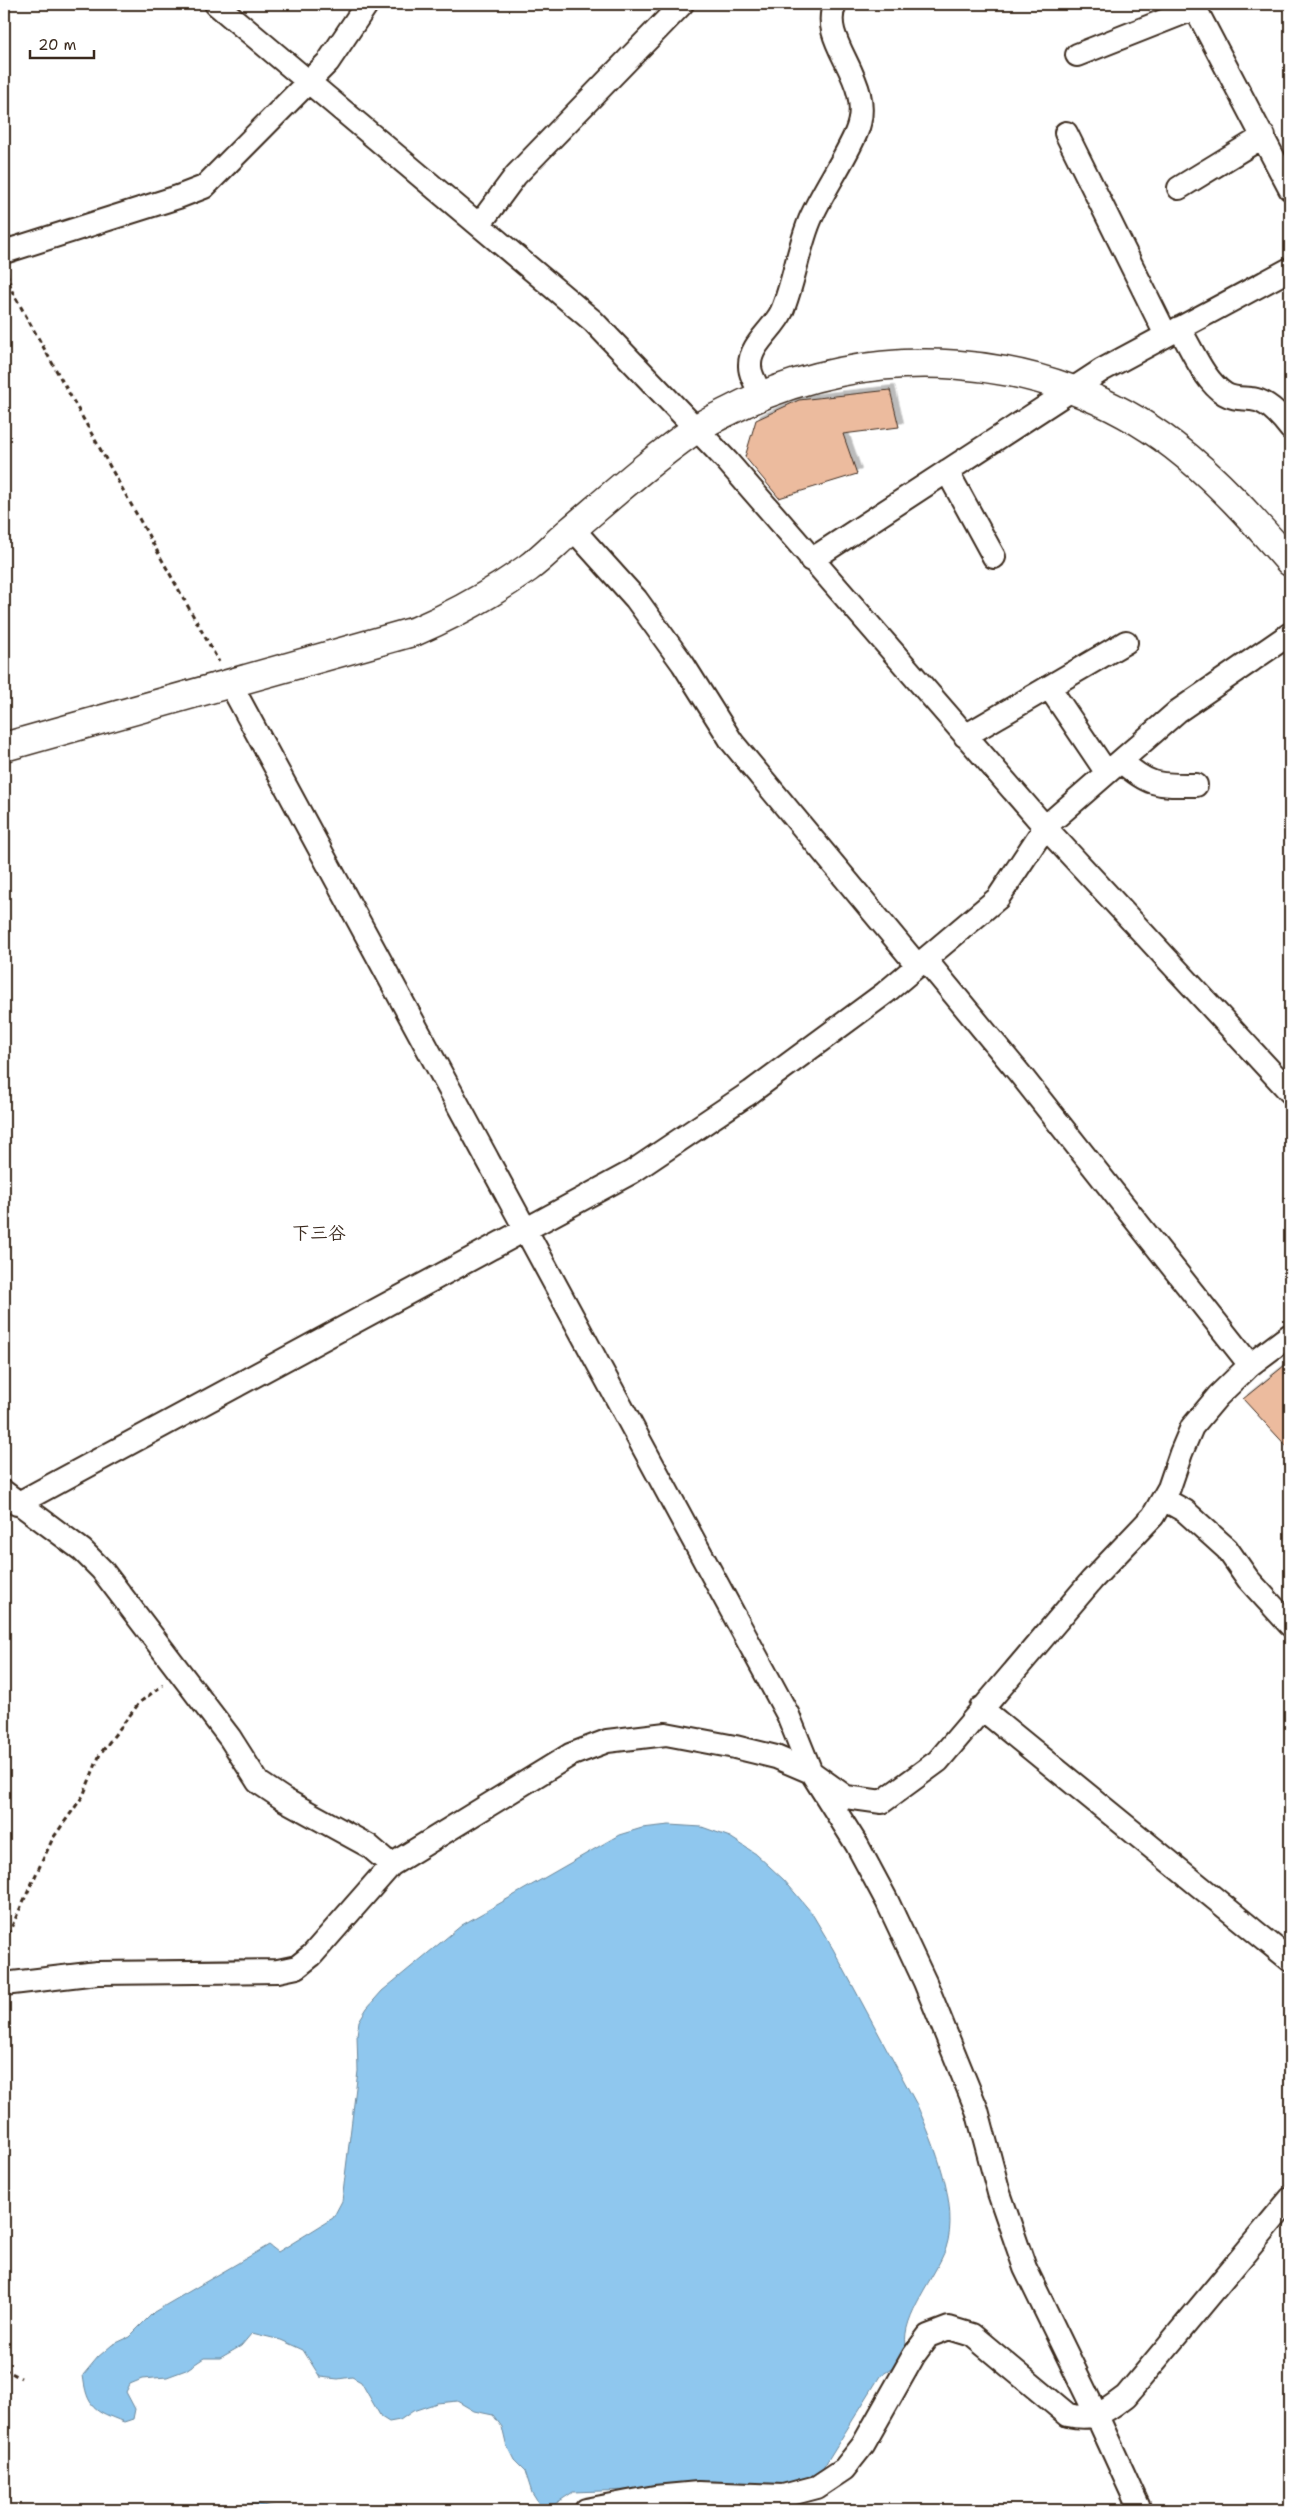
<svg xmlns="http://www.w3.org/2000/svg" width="1294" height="2514" font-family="'Shantell Sans','Klee One',sans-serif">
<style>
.water{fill:#8fc7ee;stroke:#6d889b}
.building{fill:#ecbb9e;stroke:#3b2a1e;filter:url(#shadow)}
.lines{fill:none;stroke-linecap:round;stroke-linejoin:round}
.street-casing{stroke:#3b2a1e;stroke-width:26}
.secondary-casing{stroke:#3b2a1e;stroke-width:31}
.path{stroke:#3b2a1e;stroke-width:3;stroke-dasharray:5 4;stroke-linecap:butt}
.street{stroke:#fff;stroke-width:22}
.secondary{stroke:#fff;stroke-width:28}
.labels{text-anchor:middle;stroke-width:4.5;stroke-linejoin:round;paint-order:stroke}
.quarter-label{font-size:18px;font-weight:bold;fill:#3b2a1e;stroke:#fff}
</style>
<defs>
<filter id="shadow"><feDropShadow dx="4.5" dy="-4.5" stdDeviation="0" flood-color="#0004"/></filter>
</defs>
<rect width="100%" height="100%" fill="#fff"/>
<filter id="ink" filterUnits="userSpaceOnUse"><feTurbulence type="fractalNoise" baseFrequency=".02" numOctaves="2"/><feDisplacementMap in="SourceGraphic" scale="10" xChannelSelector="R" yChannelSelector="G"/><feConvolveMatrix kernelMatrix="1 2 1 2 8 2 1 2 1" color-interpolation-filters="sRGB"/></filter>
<g filter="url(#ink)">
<path class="water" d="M669,1825L702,1827L730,1837L756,1854L784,1880L811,1912L833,1949L917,2105C934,2144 960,2206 946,2248C936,2276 901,2317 906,2345L893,2368L880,2376L820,2473L801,2482L779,2486L755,2483L698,2482L629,2490L573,2492L549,2508L542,2509L532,2493L525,2471L514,2460L506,2444L502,2427L493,2415L474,2411L457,2401L437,2403L413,2411L400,2420L389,2422L381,2417L361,2382L352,2377L338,2379L320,2377L303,2350L281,2340L252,2333L241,2346L220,2358H204L186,2370L167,2377L142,2379L130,2384L126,2392L135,2409L133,2419L124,2422C94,2410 87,2408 83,2375L98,2357L112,2345L129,2337L154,2312L269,2245L278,2252L333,2218L342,2201L358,2071L357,2035L359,2021L367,2008L382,1991L462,1925L619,1835L642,1828Z
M235,2504H258L287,2510H223Z"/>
<path class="building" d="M890,390L899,427L843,434L857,474L779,498L745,457L756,420L799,400Z
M1290,1361V1450L1243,1399Z"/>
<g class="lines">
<g class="street-casing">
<path id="street" d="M216,4L593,321L727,461L1045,827L1290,1092
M1193,4L1290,189
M1077,55L1196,8
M1066,133L1166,335
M1179,188L1264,136
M479,225L516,175L682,4
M4,252L178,197L204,187L328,62L367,4
M1179,328C1192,349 1204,381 1225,394C1233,399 1242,398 1251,399C1267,400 1281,416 1290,428
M761,394C757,386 750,375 750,366C749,345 774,329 782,311C794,282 798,249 810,220C823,190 843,163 856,133C878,81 817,43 835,4
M947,471L994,557
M573,529L636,599L683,664L732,742L917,965
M811,560L1102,370L1290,269
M231,685L788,1715L811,1772L857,1845L887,1901L925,1982L977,2110L999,2193L1025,2268L1097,2416L1140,2510
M1049,687L1107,773
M965,736L1126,642
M1121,761C1150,787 1159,785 1196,785
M925,959L1020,1074L1250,1365
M4,1492L82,1550L102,1570L230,1738L258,1782L285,1800L369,1846L391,1865
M1163,1499L1185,1511L1227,1549L1248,1579L1290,1625
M17,1504L632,1172L751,1092L885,993L998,898L1045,827L1178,711L1290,634
M981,1708L1290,1960
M4,1984L97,1973L278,1971L297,1967L312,1955L391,1865L570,1755L607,1741L666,1734L735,1747L776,1757L811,1772L846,1797L882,1802L938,1761L1092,1580L1153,1516L1169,1488L1181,1453L1192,1427L1218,1396L1250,1365L1290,1335
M586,2510L655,2497L698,2493L783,2496L817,2487L844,2469L863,2445L914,2355L928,2336L949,2328L972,2335L1068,2415C1095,2421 1105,2412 1126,2396L1290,2199"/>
</g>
<g class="secondary-casing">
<path id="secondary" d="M4,747L416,631C455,614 493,593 528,568C543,557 556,543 570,531C610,497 650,461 693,431C704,423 717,417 729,411C868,338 1049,349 1174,446C1218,480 1254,521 1290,562"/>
</g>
<path class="path" d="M7,273L12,291L219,662
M4,1943L53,1838L83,1796L100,1754L140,1702L163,1685
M4,2369L21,2378"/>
<use href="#street" class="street"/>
<use href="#secondary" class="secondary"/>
</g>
</g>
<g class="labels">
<g class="quarter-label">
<text x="319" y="1239">下三谷</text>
</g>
</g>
<rect width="1294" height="2514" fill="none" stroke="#fff" stroke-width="20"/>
<rect x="10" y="10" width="1274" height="2494" fill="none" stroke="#3b2a1e" stroke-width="2" filter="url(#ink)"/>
<path d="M30 50v8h64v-8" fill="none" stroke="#3b2a1e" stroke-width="2.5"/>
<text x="38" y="50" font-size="15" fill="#3b2a1e" stroke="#ffffff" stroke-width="4" paint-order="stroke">20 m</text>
</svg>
